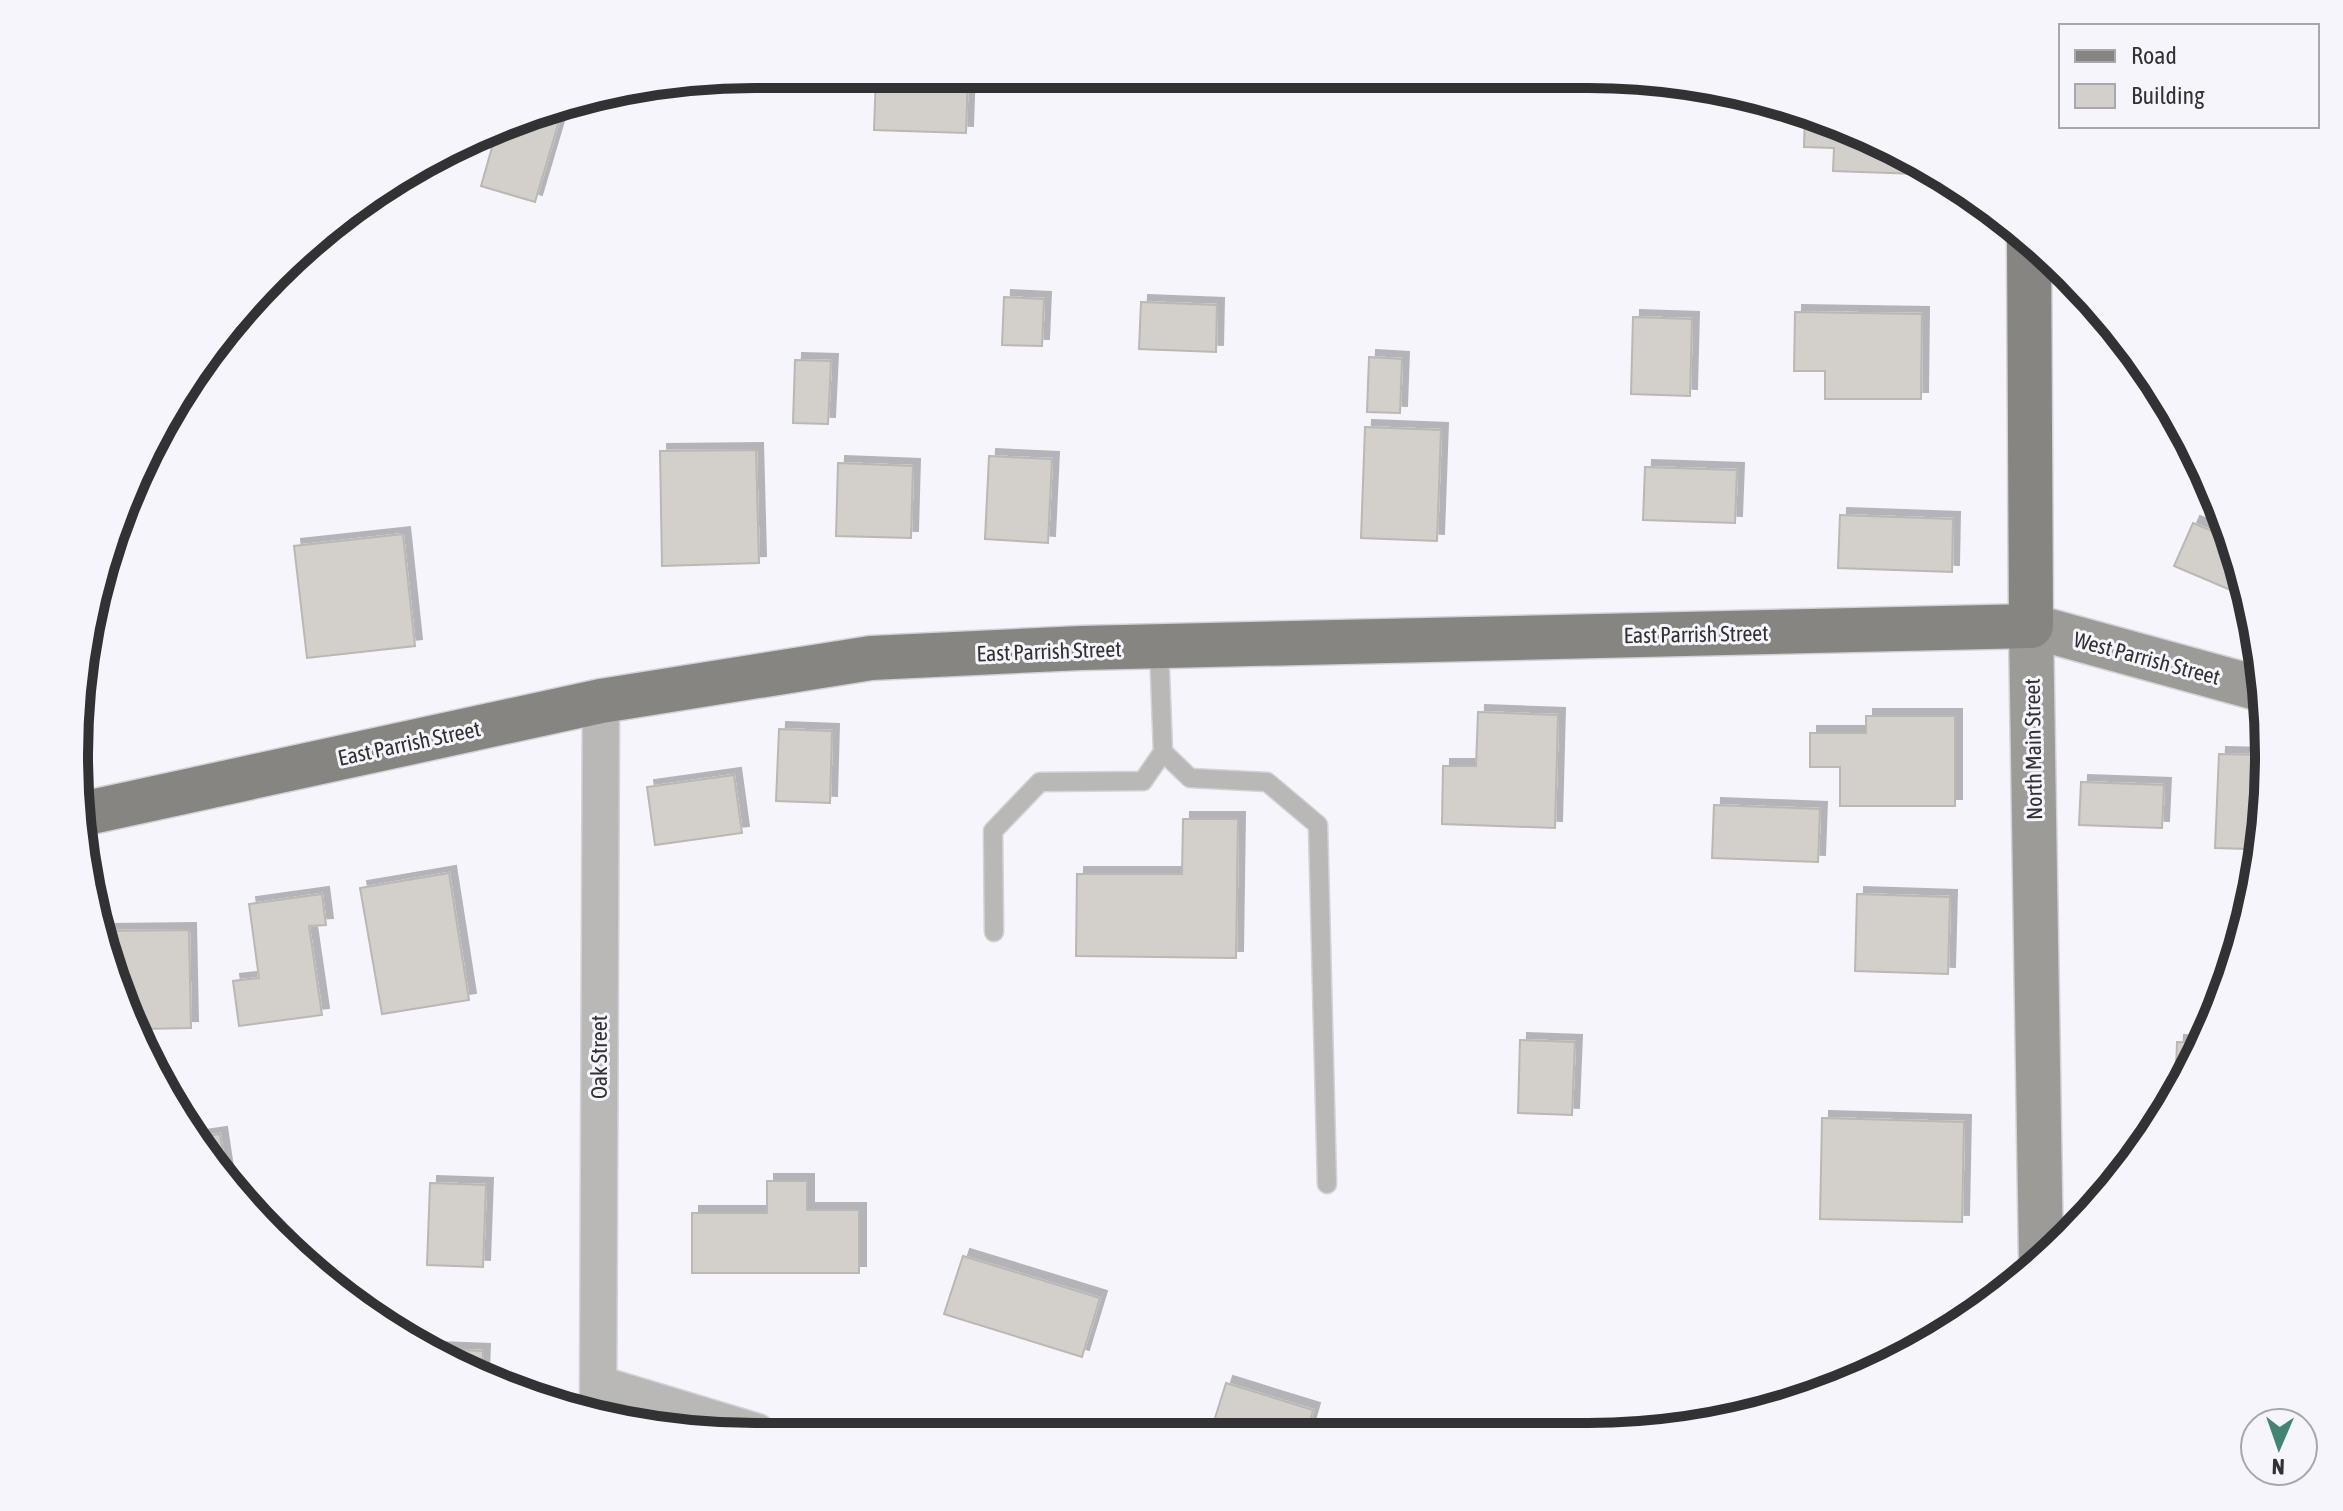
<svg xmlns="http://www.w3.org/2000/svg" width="2343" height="1511" font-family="'Asap Condensed',sans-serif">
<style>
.building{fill:#d3cfca;stroke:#bbb7b2;stroke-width:2;filter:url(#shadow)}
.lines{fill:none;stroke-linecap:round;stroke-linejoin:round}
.lane-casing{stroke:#d2d2d7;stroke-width:21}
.street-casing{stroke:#d2d2d7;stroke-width:39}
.secondary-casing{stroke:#d2d2d7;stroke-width:47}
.primary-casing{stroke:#d2d2d7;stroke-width:47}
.lane{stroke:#b9b8b6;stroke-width:18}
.street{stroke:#b9b8b6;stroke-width:36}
.secondary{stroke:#9c9b97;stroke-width:44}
.primary{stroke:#878581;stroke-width:44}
.labels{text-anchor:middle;stroke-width:6;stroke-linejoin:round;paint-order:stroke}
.street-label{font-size:22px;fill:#323235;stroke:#f5f5fb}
.rim{fill:none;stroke:#323235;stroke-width:10}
</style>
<defs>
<filter id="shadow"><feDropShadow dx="7" dy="-7" stdDeviation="0" flood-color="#0004"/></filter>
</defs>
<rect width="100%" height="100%" fill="#f5f5fb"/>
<path class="building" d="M876,75H968L966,133L874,130Z
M536,110L560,118L535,202L481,186L497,130Z
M1805,114L1849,126L1919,166L1918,174L1833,171L1834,148L1804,147Z
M1004,297L1044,299L1042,346L1002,345Z
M1141,302L1217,305L1216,352L1139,349Z
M1795,312L1922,314L1921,399H1825V371H1794Z
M1633,317L1692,319L1690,396L1631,394Z
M1369,357L1402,359L1400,413L1367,412Z
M795,360L831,361L828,424L793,423Z
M1365,427L1441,430L1437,541L1361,538Z
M756,450L759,563L662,566L660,451Z
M989,456L1052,459L1048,543L985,539Z
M838,463L913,466L911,538L836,536Z
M1645,467L1737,470L1735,523L1643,520Z
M1840,515L1953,519L1952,572L1838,568Z
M2193,523L2234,540L2247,597L2174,566Z
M403,534L415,646L307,658L294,546Z
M1478,712L1558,715L1555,828L1442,824L1443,766H1476Z
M1866,716H1955V806H1840V767H1810V733H1866Z
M779,729L832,731L830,803L776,801Z
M2219,754L2266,755L2268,801L2247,923L2249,849L2215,848Z
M734,775L742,833L655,845L647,787Z
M2081,782L2164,785L2162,828L2079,825Z
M1714,805L1820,809L1818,862L1712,858Z
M1183,819H1238L1236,958L1076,956L1077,874H1182Z
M449,873L469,1000L382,1014L360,888Z
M322,894L326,925L309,926L322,1015L239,1026L233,981L259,978L249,904Z
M1857,894L1950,897L1948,974L1855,971Z
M189,930L191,1028L141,1029L103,946V931Z
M1520,1040L1575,1042L1572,1115L1518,1113Z
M2177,1042L2204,1043L2199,1057L2175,1096Z
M1822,1118L1964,1122L1962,1222L1820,1219Z
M220,1134L226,1174L192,1138Z
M767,1181H807V1210H859V1273H692V1213H767Z
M430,1183L486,1185L483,1267L427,1265Z
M963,1256L1100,1298L1082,1357L944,1314Z
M433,1349L483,1351L482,1378Z
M1226,1383L1313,1410L1306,1434H1210Z"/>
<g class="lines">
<g class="lane-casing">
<path id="lane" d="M1163,752L1190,778L1267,782L1318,825L1327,1184
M994,932L993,831L1040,782L1143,781L1163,752L1159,647"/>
</g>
<g class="street-casing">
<path id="street" d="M598,1384L757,1432
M598,1413L601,701"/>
</g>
<g class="secondary-casing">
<path id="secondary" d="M2041,1257L2031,626L2264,690"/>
</g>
<g class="primary-casing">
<path id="primary" d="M82,814L601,701L871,658L1081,648L2031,626L2029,240"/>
</g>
<use href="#lane" class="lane"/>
<use href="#street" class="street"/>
<use href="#secondary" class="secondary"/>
<use href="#primary" class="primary"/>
</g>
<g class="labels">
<g class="street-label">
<text transform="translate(1696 634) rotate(-1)" y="8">East Parrish Street</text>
<text transform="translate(1049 651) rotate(-2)" y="8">East Parrish Street</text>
<text transform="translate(2147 658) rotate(15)" y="8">West Parrish Street</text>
<text transform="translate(409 743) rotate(-12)" y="8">East Parrish Street</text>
<text transform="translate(2033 749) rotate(-91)" y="8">North Main Street</text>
<text transform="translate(599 1057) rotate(-90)" y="8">Oak Street</text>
</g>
</g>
<path d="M0 0H2343V1511H0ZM755 88H1588A667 667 0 0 1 2255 755V756A667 667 0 0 1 1588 1423H755A667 667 0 0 1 88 756V755A667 667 0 0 1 755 88Z" fill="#f5f5fb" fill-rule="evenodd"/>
<path class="rim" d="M755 88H1588A667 667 0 0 1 2255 755V756A667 667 0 0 1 1588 1423H755A667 667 0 0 1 88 756V755A667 667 0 0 1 755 88Z"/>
<rect x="2059" y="24" width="260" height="104" fill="#f5f5fb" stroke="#a7a7ac" stroke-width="2"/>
<rect x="2075" y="50" width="40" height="12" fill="#878581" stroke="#a7a7ac" stroke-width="2"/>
<text x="2131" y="64" font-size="24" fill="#323235">Road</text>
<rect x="2075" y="84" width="40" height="24" fill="#d3cfca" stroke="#a7a7ac" stroke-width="2"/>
<text x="2131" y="104" font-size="24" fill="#323235">Building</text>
<g transform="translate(2279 1447) rotate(182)"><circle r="38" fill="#f5f5fb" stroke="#a7a7ac" stroke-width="2"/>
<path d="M0-6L14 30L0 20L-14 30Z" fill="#438473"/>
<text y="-12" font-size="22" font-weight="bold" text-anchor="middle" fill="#323235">N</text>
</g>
</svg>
